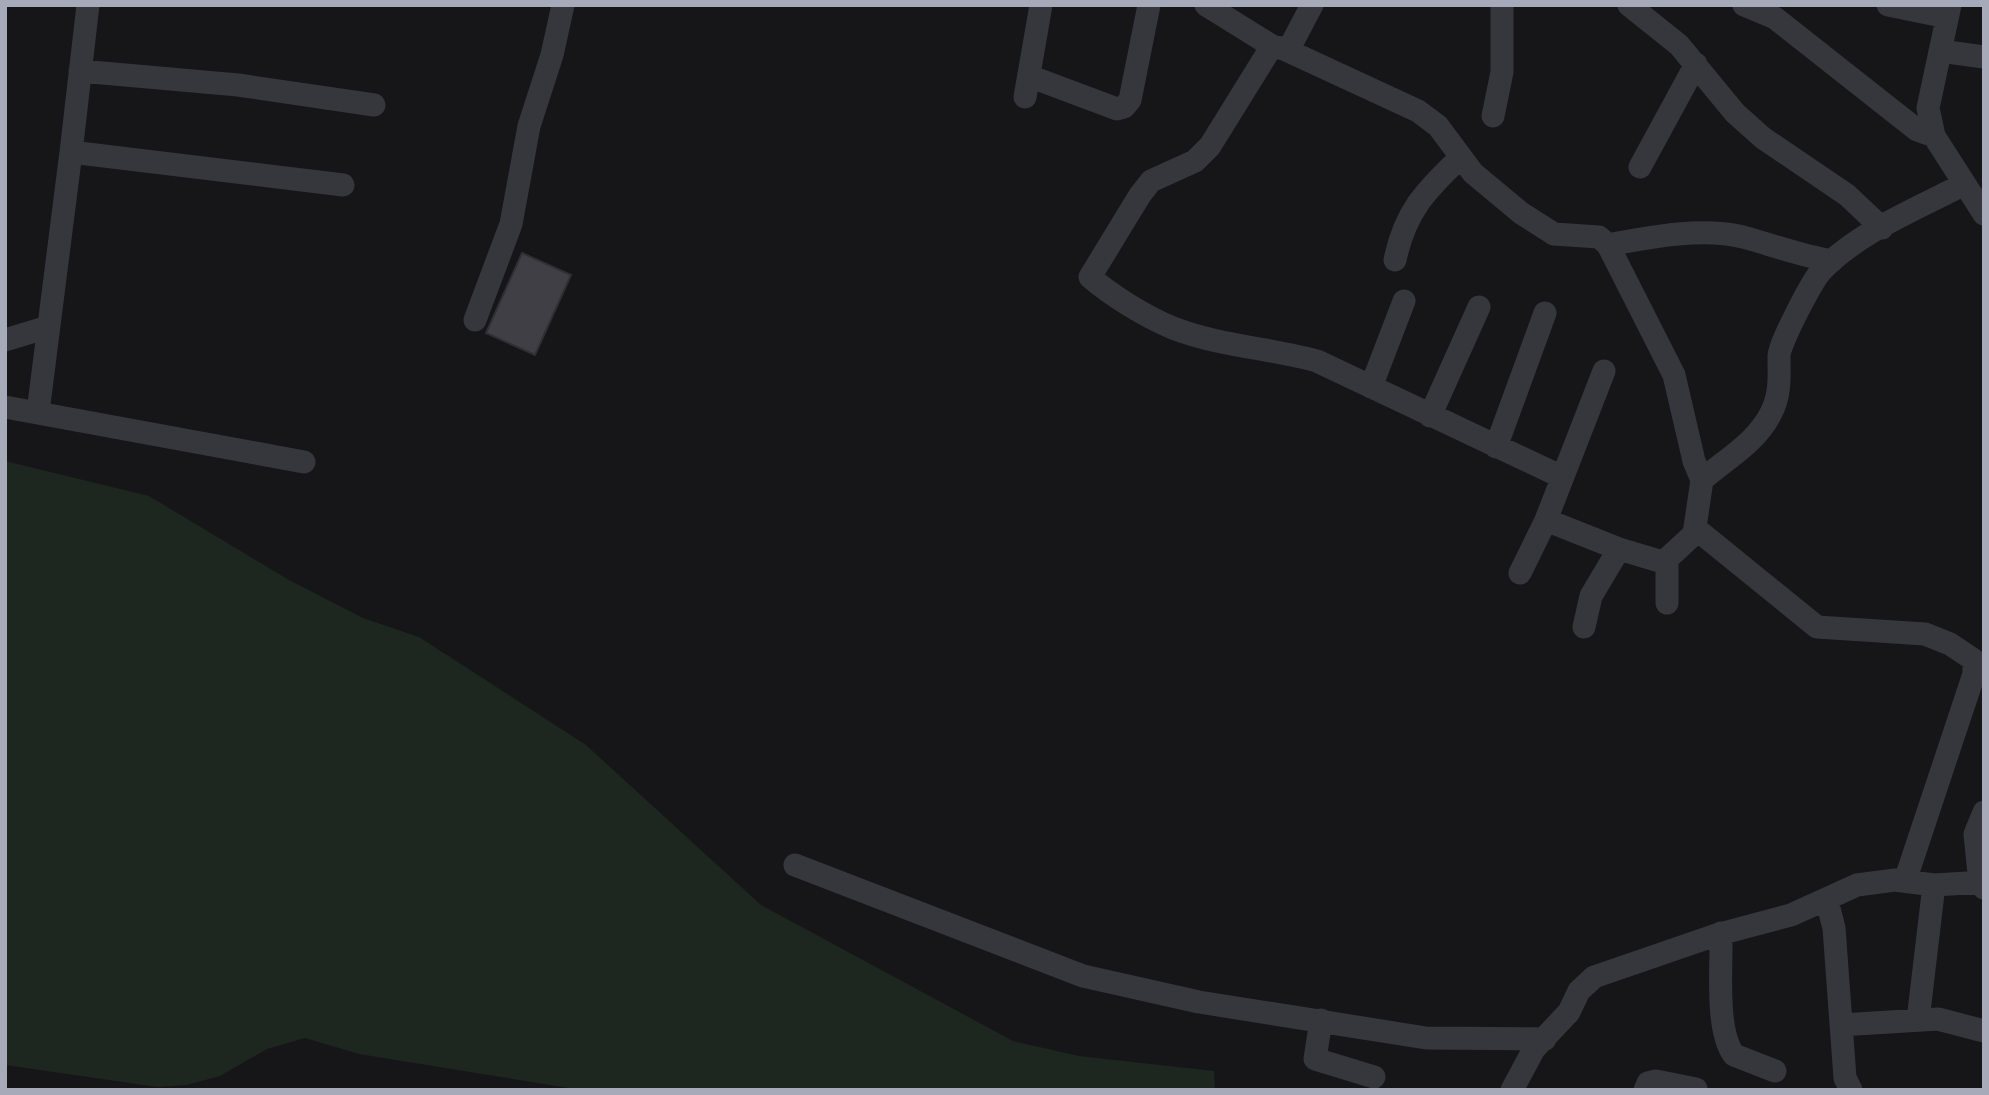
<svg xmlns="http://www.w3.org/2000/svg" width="1989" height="1095" font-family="'Fira Sans',sans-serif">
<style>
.green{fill:#1d261f}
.building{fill:#403f45;stroke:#302f34;stroke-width:2}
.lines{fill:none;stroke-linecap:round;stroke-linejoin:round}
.minor{stroke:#36373d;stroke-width:23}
</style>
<rect width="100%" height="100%" fill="#161618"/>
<path class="green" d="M5,461L149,496L289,580L363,618L419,637L586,745L761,905L1013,1041L1079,1056L1214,1071L1215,1090H581L359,1054L305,1038L267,1049L220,1076L187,1085L157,1087L5,1065Z"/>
<path class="building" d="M522,253L571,275L535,355L486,333Z"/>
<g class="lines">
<path class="minor" d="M88,5L71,152L343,185
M1206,5L1272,46
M1312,5L1292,43L1284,49L1272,46L1210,146L1195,161L1151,181L1140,195L1090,277C1112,296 1146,317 1173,328C1219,346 1270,348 1317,361L1562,477
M1629,5L1679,45L1735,113L1763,138L1847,195L1882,228
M1744,5L1775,18L1917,130L1934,136
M1888,5L1947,17
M1950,5L1928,108L1934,136L1984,214
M1284,49L1418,111L1438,126L1473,173L1521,213L1554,234L1599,237L1608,245L1674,375L1694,461L1702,480
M1940,51L1984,57
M80,71L238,85L374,105
M1029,76L1117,109L1124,107L1130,100L1149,5
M1025,97L1041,5
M1493,116L1502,72V5
M1640,167L1696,64
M1608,245C1651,237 1701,227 1743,237C1773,245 1801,256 1832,261
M1395,260C1405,212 1425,191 1460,158
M475,320L511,224L529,126L552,55L563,5
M5,340L48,327
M1371,387L1404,301
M5,407L304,462
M38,412L71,152
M1430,416L1479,307
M1496,447L1545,313
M1546,520L1604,371
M1695,528L1817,627L1925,634L1950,644L1974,660V674L1905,881
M1520,573L1546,520L1619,549
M1667,603V559L1694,534L1702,480C1726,459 1757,442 1771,413C1781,394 1779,375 1779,356C1779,344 1813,279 1822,270C1860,231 1917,209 1964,184
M1584,627L1591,596L1619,549L1666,563
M1984,812L1975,834L1980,883L1984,888
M795,865L1083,976L1199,1002L1426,1038L1545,1039
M1827,901L1834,928L1845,1078L1851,1090
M1721,933C1722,965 1715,1030 1734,1055L1775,1071
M1321,1020L1315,1059L1374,1077
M1918,1020L1934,885
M1841,1025L1938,1019L1984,1031
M1512,1090L1534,1049L1569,1012L1579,991L1594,977L1716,935L1791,915L1857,885L1895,880L1934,885L1984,882
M1645,1090L1648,1083L1656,1081L1696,1089"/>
</g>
<rect width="1989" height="1095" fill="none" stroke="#a6aab9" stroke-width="14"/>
</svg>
